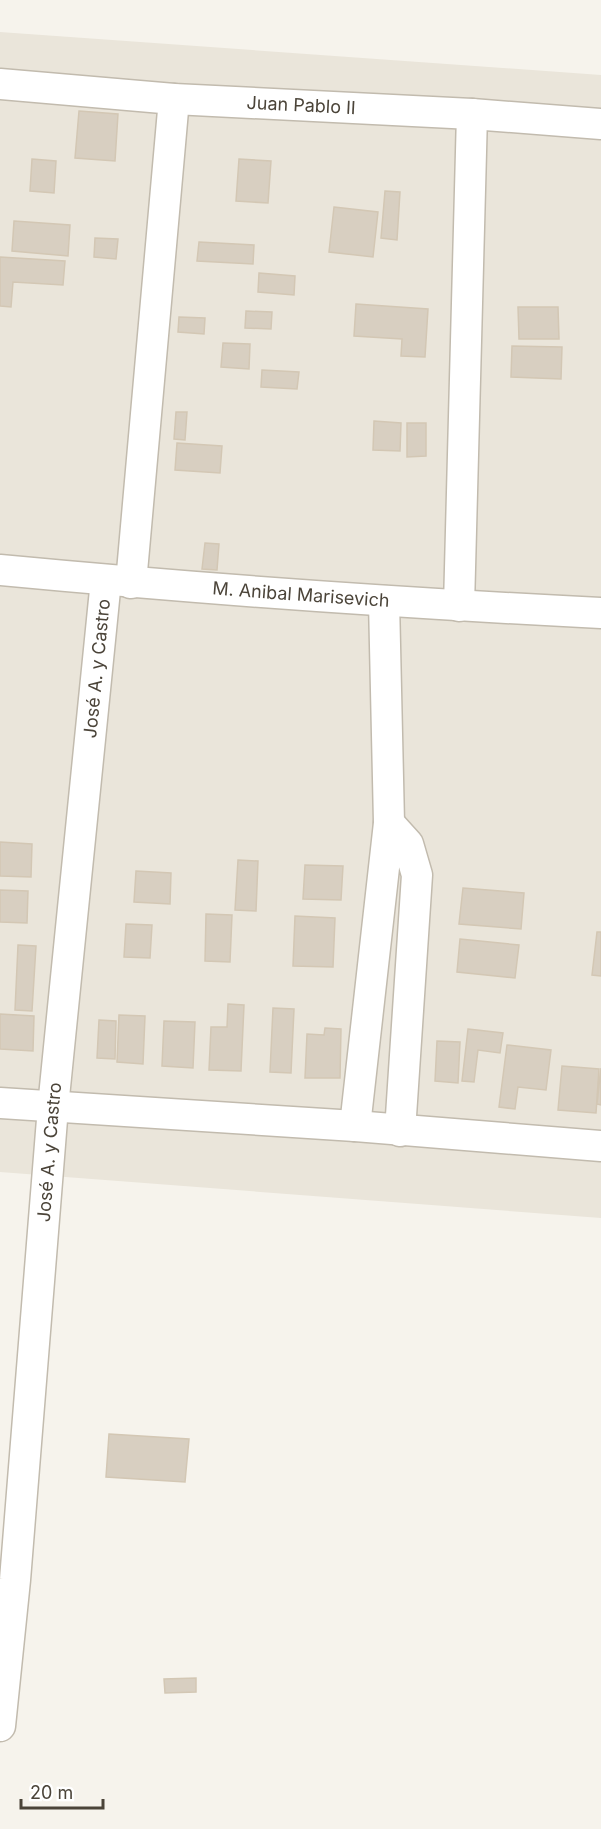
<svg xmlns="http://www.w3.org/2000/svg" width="601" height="1829" font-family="Inter,sans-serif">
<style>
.residential{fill:#eae5da}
.building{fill:#d8cfc1;stroke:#d3c7b4;stroke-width:1.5}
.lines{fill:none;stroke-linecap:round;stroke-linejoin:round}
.street-casing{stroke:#c2bbae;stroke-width:33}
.street{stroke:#fff;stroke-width:30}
.labels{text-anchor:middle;stroke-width:5;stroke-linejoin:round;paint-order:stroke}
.street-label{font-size:18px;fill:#4b4439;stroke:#fff}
</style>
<rect width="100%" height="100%" fill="#f6f3ec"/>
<path class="residential" d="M0,32L601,75V1218L0,1172Z"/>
<path class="building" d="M79,111L118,114L115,161L75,158Z
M32,159L56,161L54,193L30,191Z
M239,159L271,161L268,203L236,201Z
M385,191L400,192L397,240L381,238Z
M334,207L378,212L373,257L329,252Z
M14,221L70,225L68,256L12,251Z
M95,238L118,239L116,259L94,257Z
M199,242L254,245L253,264L197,261Z
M0,257L65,261L63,285L13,282L11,307L0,306Z
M259,273L295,276L294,295L258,292Z
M356,304L428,309L425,357L401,356L402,339L354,336Z
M518,307H558L559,339H519Z
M246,311L272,312L271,329L245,328Z
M179,317L205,318L204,334L178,332Z
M223,343L250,344L249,369L221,367Z
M512,346L562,347L561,379L511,377Z
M262,370L299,372L297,389L261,387Z
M176,412H187L185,440L174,439Z
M374,421L401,423L400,451L373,450Z
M407,423H426V456L407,457Z
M177,443L222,446L220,473L175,470Z
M205,543L219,544L217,570L202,569Z
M0,842L32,844L31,877L0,876Z
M238,860L258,861L256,911L235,910Z
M305,865L343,866L341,900L303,899Z
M136,871L171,873L170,904L134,902Z
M463,888L524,893L521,929L459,924Z
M0,890L28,891L27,923L0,922Z
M206,914L232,915L230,962L205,961Z
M295,916L335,918L333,967L293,966Z
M126,924L152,925L150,958L124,957Z
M597,932H601V976L592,975Z
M460,939L519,945L515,978L457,972Z
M18,945L36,946L32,1011L15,1010Z
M228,1004L244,1005L241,1071L209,1070L211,1027H227Z
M273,1008L294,1009L291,1073L270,1072Z
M0,1014L34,1016L33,1051L0,1049Z
M119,1015L145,1016L143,1064L117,1062Z
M99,1020L116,1021L115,1059L97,1058Z
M164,1021L195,1022L193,1068L162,1066Z
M325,1028L341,1029L340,1078H305L307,1034L324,1035Z
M468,1029L503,1033L500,1053L478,1050L474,1082L462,1081Z
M437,1041L460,1042L458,1083L435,1081Z
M507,1045L551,1050L546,1090L518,1087L515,1109L499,1107Z
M562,1066L599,1069L596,1113L558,1110Z
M601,1068V1105L597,1104Z
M109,1434L189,1439L185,1482L106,1477Z
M196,1678V1692L165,1693L164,1679Z"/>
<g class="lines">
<g class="street-casing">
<g id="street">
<path id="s1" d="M0,84L174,99L472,114L601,124"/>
<path id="s2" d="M0,570C200,589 400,603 601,613"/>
<path d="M131,583L174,99"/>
<path d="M384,601L389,823"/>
<path d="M459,606L472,114"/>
<path d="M0,1103L355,1126L601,1146"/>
<path d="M355,1126L389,823L408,844L417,875L400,1131"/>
<path id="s3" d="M0,1726L15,1580L53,1107L106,580"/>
</g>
</g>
<use href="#street" class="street"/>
</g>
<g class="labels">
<g class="street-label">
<text dy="6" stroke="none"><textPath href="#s1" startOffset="302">Juan Pablo II</textPath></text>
<text dy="6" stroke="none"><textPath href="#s2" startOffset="302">M. Anibal Marisevich</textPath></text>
<text dy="6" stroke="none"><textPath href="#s3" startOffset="1062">José A. y Castro</textPath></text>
<text dy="6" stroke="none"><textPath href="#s3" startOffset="576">José A. y Castro</textPath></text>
</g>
</g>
<path d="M21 1799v9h82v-9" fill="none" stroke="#4b4439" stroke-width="3"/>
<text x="30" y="1799" font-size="18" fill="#4b4439" stroke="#ffffff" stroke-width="4.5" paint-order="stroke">20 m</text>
</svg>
